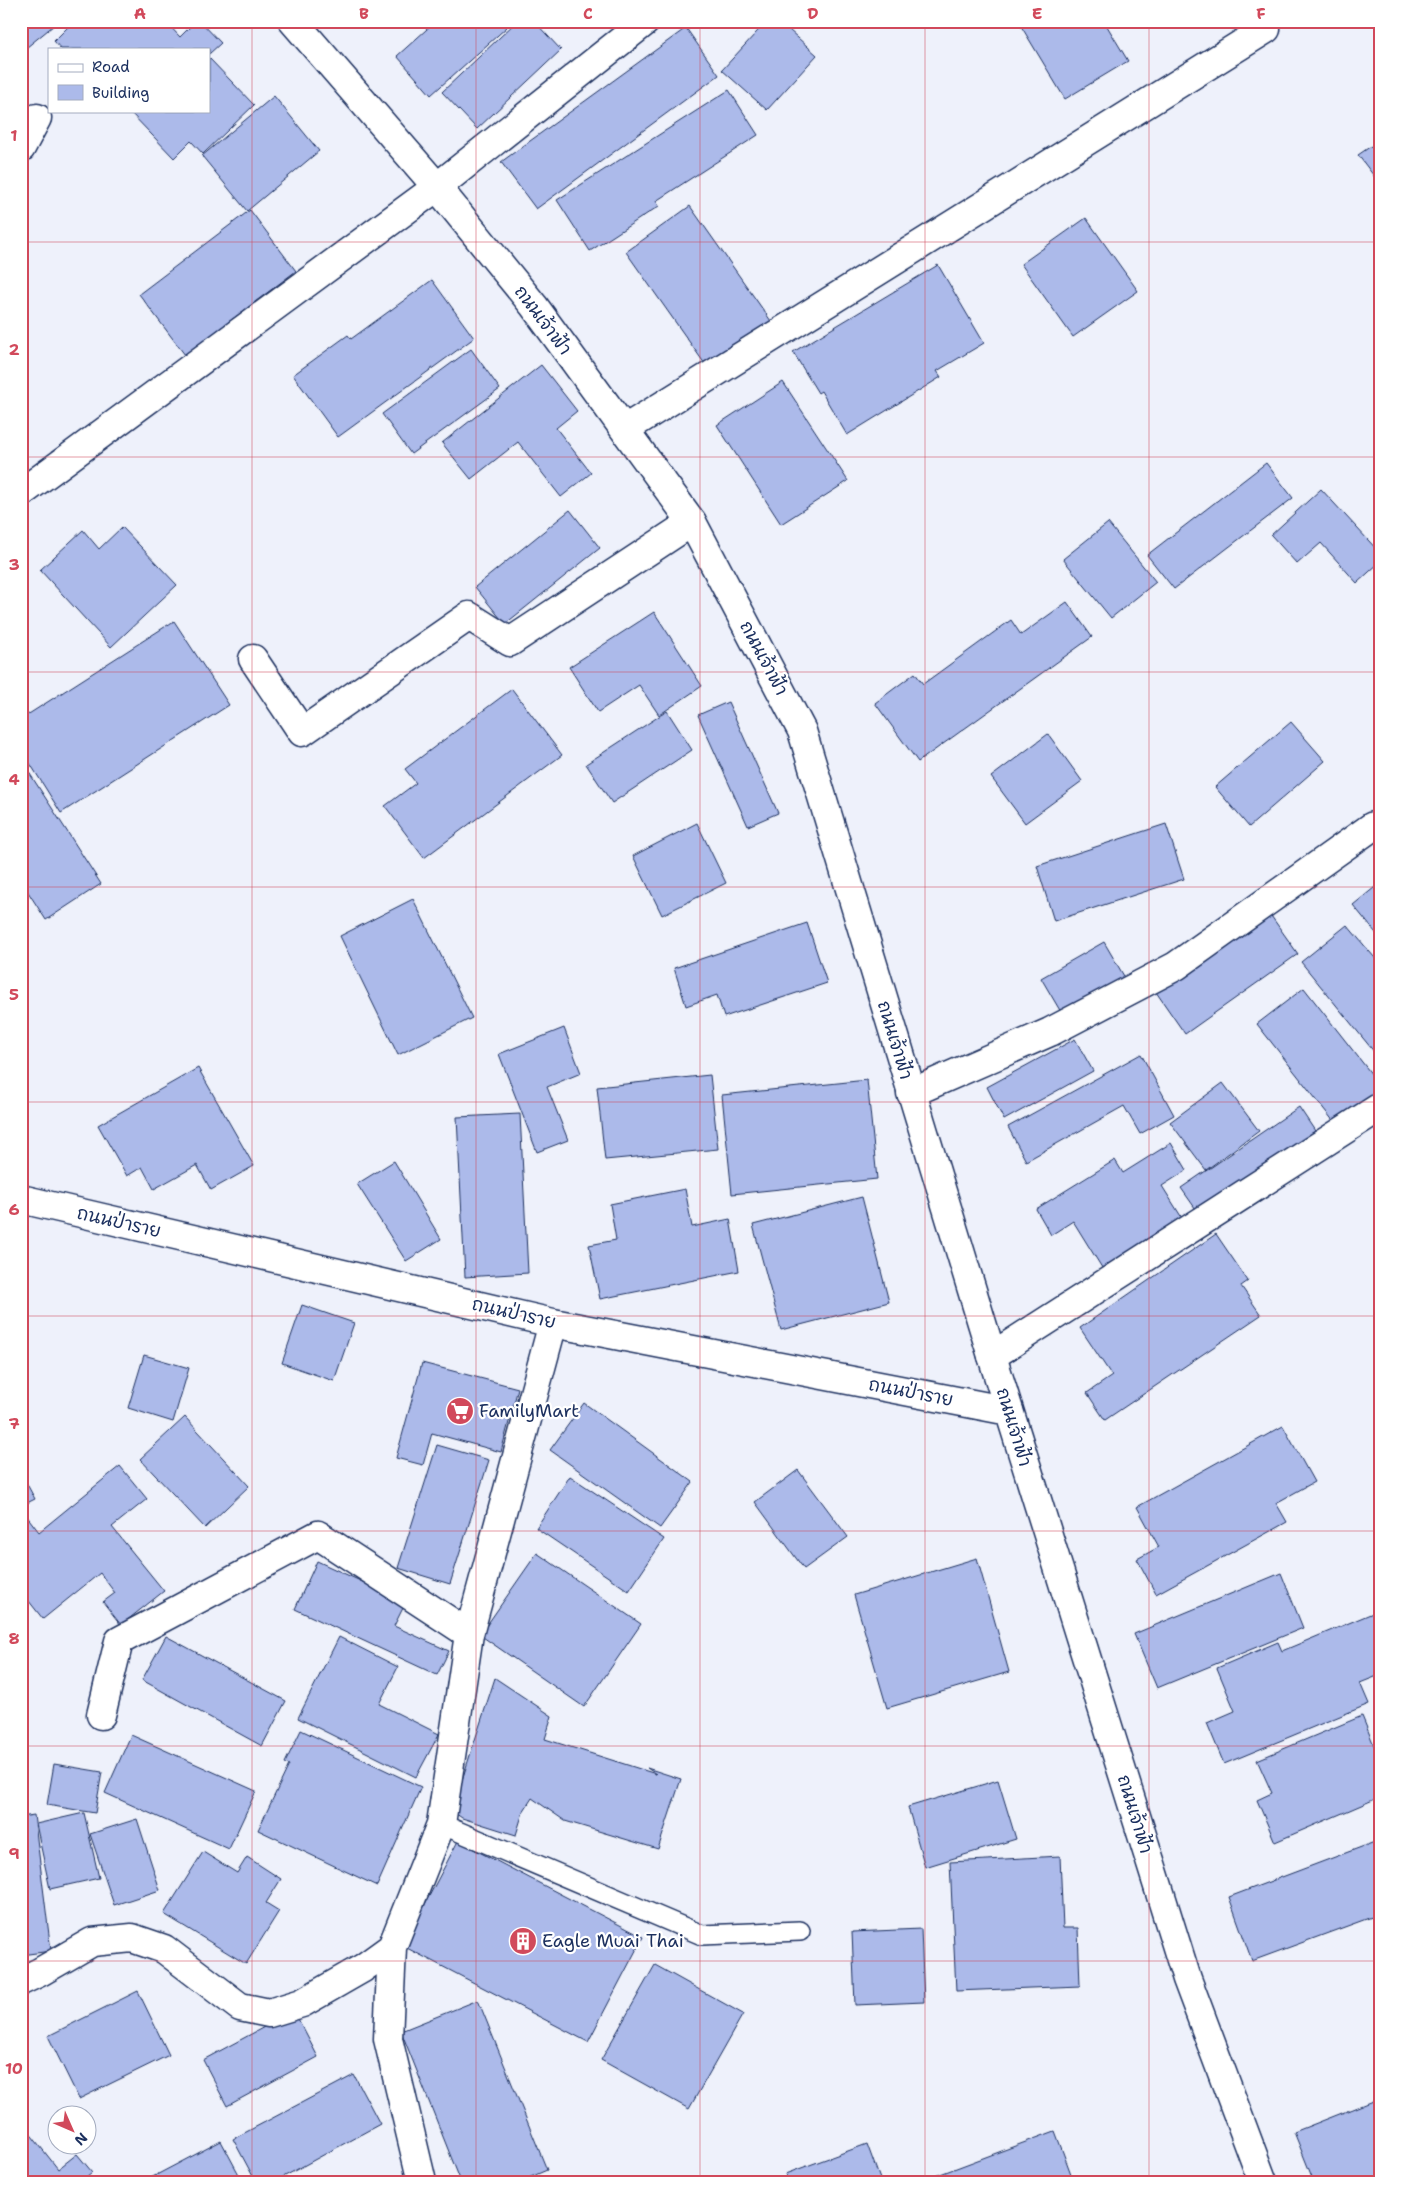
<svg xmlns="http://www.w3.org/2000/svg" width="1401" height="2203" font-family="'Shantell Sans','Playpen Sans Thai',sans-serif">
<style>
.building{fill:#acbaea;stroke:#1b2f5e}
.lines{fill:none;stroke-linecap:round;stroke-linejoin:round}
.lane-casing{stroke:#1b2f5e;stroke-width:22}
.street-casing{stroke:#1b2f5e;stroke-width:31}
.secondary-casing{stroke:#1b2f5e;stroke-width:31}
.lane{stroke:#fff;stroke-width:19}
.street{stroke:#fff;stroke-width:28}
.secondary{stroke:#fff;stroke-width:28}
.grid{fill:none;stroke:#d1495b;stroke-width:1;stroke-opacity:0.55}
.labels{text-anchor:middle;stroke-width:4.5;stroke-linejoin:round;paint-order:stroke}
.street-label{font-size:18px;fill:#1b2f5e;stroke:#fff}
.poi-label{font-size:18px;fill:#1b2f5e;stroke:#fff;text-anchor:start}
.neatline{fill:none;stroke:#d1495b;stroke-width:2}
.grid-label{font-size:16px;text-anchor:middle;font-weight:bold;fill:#d1495b}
</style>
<rect width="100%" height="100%" fill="#eef1fb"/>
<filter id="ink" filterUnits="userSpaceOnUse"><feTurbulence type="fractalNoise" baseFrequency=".02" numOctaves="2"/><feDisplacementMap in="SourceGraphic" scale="10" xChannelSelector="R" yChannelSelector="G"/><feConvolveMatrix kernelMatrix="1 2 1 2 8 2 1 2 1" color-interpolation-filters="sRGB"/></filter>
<g filter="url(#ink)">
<path class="building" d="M21,21H59L21,52Z
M74,21H165L180,37L196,21H200L221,43L209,54V49H61L54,41Z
M436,21H501L507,27L431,95L397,56Z
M517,21H534L561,50L477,129L442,92Z
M767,21H779L817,55L767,110L722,70Z
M1018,21H1104L1128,61L1065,99Z
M686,28L719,75L536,209L501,162Z
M209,58L254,105L203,154L191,141L174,158L129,111H209Z
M729,90L758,135L656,201L659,206L590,251L557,200Z
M274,96L319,151L247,211L202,156Z
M1380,140V184L1358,155Z
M690,206L771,321L707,367L626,252Z
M250,210L296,271L185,355L139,294Z
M1086,218L1138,291L1073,337L1021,264Z
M938,265L984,343L937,371L941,377L847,435L821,391L818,393L793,352Z
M432,280L474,338L338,437L293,375L348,335L351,339Z
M471,349L500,389L411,454L382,414Z
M541,365L577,411L556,428L591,473L561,497L518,442L471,479L442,443Z
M783,382L848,481L781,524L717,425Z
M1266,463L1293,498L1174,589L1147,555Z
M1321,489L1380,553V562L1357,583L1321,543L1297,564L1271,535Z
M570,510L600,548L505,624L475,587Z
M1108,523L1156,582L1111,618L1063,559Z
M122,527L177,585L111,647L40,570L83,530L99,549Z
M1067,602L1092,637L918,762L875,703L915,673L923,684L1011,620L1021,635Z
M654,612L702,686L659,715L639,685L598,712L569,667Z
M174,621L229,705L61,813L21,749V719Z
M512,689L562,755L424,858L385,806L416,783L405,769Z
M728,702L778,813L748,826L698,715Z
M667,711L692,750L612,803L586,764Z
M1291,722L1325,761L1249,827L1215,787Z
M1048,734L1082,781L1025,823L991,777Z
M21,760L101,884L46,920L21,881Z
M697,823L726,883L662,915L633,856Z
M1166,824L1184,879L1054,921L1037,866Z
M1380,883V938L1353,905Z
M413,899L472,1018L398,1055L340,936Z
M1269,913L1298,954L1185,1034L1156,992Z
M807,923L827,983L724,1017L717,995L686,1006L674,968Z
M1347,925L1380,964V1059L1301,962Z
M1104,942L1128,983L1065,1019L1041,978Z
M1304,988L1380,1085V1093L1338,1127L1257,1024Z
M564,1028L581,1073L547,1087L568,1140L537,1152L499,1054Z
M1075,1039L1093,1071L1004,1120L987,1087Z
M1141,1054L1174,1115L1140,1134L1124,1106L1026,1161L1008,1127Z
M198,1068L254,1166L211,1190L197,1165L154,1189L142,1167L127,1176L98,1125Z
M710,1075L718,1149L605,1160L597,1087Z
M867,1080L877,1179L732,1194L722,1095Z
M1223,1083L1259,1131L1206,1170L1170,1122Z
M1299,1107L1317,1134L1200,1215L1181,1188Z
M520,1114L528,1273L465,1277L457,1117Z
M1171,1143L1187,1170L1162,1186L1184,1221L1104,1271L1073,1221L1051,1235L1036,1209L1115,1160L1123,1173Z
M394,1161L441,1239L406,1261L357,1184Z
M685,1189L692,1227L730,1219L739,1271L600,1299L589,1245L616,1240L610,1204Z
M862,1197L889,1302L781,1330L753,1225Z
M1216,1234L1248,1281L1241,1286L1261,1315L1105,1420L1087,1393L1112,1376L1080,1328Z
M302,1305L354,1323L334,1381L282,1363Z
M144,1355L189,1368L173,1422L128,1408Z
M422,1363L518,1388L501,1452L432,1433L423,1465L396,1458Z
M584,1403L693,1482L660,1528L550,1450Z
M185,1417L249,1486L205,1528L140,1459Z
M1283,1426L1314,1482L1276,1503L1287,1522L1156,1594L1137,1559L1159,1547L1137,1507Z
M437,1445L489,1460L450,1584L398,1568Z
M120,1466L147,1499L112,1527L164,1591L121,1625L103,1602L115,1593L100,1573L43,1619L21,1591V1519L26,1515L39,1532Z
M798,1470L848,1537L804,1569L755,1502Z
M21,1473L35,1499L21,1506Z
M570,1476L664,1539L629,1591L536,1528Z
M537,1553L641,1624L584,1707L480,1635Z
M977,1558L1009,1672L887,1708L854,1595Z
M317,1561L406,1602L394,1626L449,1651L437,1675L295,1609Z
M1281,1573L1303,1628L1157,1688L1134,1634Z
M1380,1610V1675L1360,1683L1369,1704L1224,1764L1207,1723L1235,1711L1217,1668L1278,1642L1282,1651Z
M166,1636L286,1701L262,1746L142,1680Z
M339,1637L398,1667L379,1704L439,1734L416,1777L298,1718Z
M495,1678L552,1716L545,1739L656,1774L647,1768L681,1779L658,1849L565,1821L532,1798L523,1812L516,1835L462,1818L452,1811Z
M1362,1716L1380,1760V1797L1275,1842L1257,1800L1272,1793L1257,1760Z
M301,1730L421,1787L377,1886L258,1830L289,1765L285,1763Z
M131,1735L256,1791L229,1849L105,1793Z
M54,1764L102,1772L95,1813L47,1805Z
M998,1780L1016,1839L925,1867L908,1807Z
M84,1813L99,1878L50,1889L36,1824Z
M34,1815L51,1951L21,1955V1817Z
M137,1819L160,1890L114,1905L90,1834Z
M1380,1840V1914L1252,1961L1229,1897Z
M458,1841L643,1937L588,2042L403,1946Z
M203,1852L237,1873L247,1857L281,1879L266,1903L279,1911L246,1964L164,1914Z
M1060,1856L1063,1928H1078L1080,1986L956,1991L950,1862Z
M921,1929L924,2002L855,2005L852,1932Z
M655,1965L743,2014L689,2109L601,2060Z
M138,1991L169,2055L79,2099L48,2036Z
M478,2000L547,2170L519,2182H461L401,2031Z
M294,2011L318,2057L227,2106L203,2060Z
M354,2075L380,2124L274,2182H256L233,2139Z
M1380,2098V2182H1314L1294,2132Z
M21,2122L58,2169L77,2154L92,2172L80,2182H21Z
M1055,2131L1074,2182H919Z
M221,2141L243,2182H143Z
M867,2144L881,2182H788L785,2174Z"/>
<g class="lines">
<g class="lane-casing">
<path id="lane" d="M441,1824L702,1935L800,1931"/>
</g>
<g class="street-casing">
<path id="street" d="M21,148L37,118
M625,429L1266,29
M21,493L437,187L646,21
M253,659L302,732L469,616L510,642L692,522
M911,1093L1050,1032L1176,966L1373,826
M21,1199L553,1323L1009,1411
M992,1356L1380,1107
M101,1715L119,1641L318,1535L469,1634
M21,1981L40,1972L92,1942L132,1938L164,1949L240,2007L269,2013L302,2003L363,1968L392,1947
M422,2182L388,2039L392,1947L441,1824L469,1634L553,1323"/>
</g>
<g class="secondary-casing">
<path id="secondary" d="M293,21L437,187L534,306L692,522L802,731L992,1356L1187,1979L1263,2182"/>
</g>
<use href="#lane" class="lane"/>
<use href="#street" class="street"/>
<use href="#secondary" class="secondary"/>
</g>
</g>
<path class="grid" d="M252,21V2182M476,21V2182M700,21V2182M925,21V2182M1149,21V2182M21,242H1380M21,457H1380M21,672H1380M21,887H1380M21,1102H1380M21,1316H1380M21,1531H1380M21,1746H1380M21,1961H1380"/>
<defs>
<g id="supermarket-disc" transform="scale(1.4375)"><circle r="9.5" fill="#d1495b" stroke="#fff"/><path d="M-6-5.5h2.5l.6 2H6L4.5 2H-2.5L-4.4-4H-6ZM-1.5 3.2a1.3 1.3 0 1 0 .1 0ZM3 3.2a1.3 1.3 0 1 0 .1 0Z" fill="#fff"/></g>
<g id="building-disc" transform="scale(1.4375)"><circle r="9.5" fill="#d1495b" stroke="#fff"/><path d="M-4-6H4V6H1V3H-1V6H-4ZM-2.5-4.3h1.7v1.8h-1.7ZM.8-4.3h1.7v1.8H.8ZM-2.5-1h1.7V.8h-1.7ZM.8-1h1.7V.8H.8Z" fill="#fff"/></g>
</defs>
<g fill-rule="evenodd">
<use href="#supermarket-disc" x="460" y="1411"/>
<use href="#building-disc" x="523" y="1941"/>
</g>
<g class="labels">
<g class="street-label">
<text transform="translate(543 320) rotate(53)" y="6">ถนนเจ้าฟ้า</text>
<text transform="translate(764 658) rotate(62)" y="6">ถนนเจ้าฟ้า</text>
<text transform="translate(895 1040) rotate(73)" y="6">ถนนเจ้าฟ้า</text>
<text transform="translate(119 1222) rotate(13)" y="6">ถนนป่าราย</text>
<text transform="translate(514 1313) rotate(13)" y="6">ถนนป่าราย</text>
<text transform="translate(911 1392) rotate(11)" y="6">ถนนป่าราย</text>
<text transform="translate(1014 1427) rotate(73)" y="6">ถนนเจ้าฟ้า</text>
<text transform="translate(1135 1814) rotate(73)" y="6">ถนนเจ้าฟ้า</text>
</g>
<g class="poi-label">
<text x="479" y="1417">FamilyMart</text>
<text x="542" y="1947">Eagle Muai Thai</text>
</g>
</g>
<rect width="1401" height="2203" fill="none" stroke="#fff" stroke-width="55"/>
<rect x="48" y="48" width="162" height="65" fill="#ffffff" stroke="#a4acbf"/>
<rect x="58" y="64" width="25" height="8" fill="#ffffff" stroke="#a4acbf"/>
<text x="92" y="72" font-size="15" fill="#1b2f5e">Road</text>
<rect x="58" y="85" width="25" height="15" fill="#acbaea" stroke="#a4acbf"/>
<text x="92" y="98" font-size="15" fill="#1b2f5e">Building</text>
<g transform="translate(72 2130) rotate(135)"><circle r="24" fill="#ffffff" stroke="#a4acbf"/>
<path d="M0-4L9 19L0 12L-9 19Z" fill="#d1495b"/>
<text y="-8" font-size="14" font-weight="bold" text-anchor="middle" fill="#1b2f5e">N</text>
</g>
<rect x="28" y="28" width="1346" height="2148" class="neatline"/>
<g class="grid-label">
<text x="140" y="19">A</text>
<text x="364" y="19">B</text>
<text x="588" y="19">C</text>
<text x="813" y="19">D</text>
<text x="1037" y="19">E</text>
<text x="1261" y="19">F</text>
<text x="14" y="141">1</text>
<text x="14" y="355">2</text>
<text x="14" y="570">3</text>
<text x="14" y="785">4</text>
<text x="14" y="1000">5</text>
<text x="14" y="1215">6</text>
<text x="14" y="1429">7</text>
<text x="14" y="1644">8</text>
<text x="14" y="1859">9</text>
<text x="14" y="2074">10</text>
</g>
</svg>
